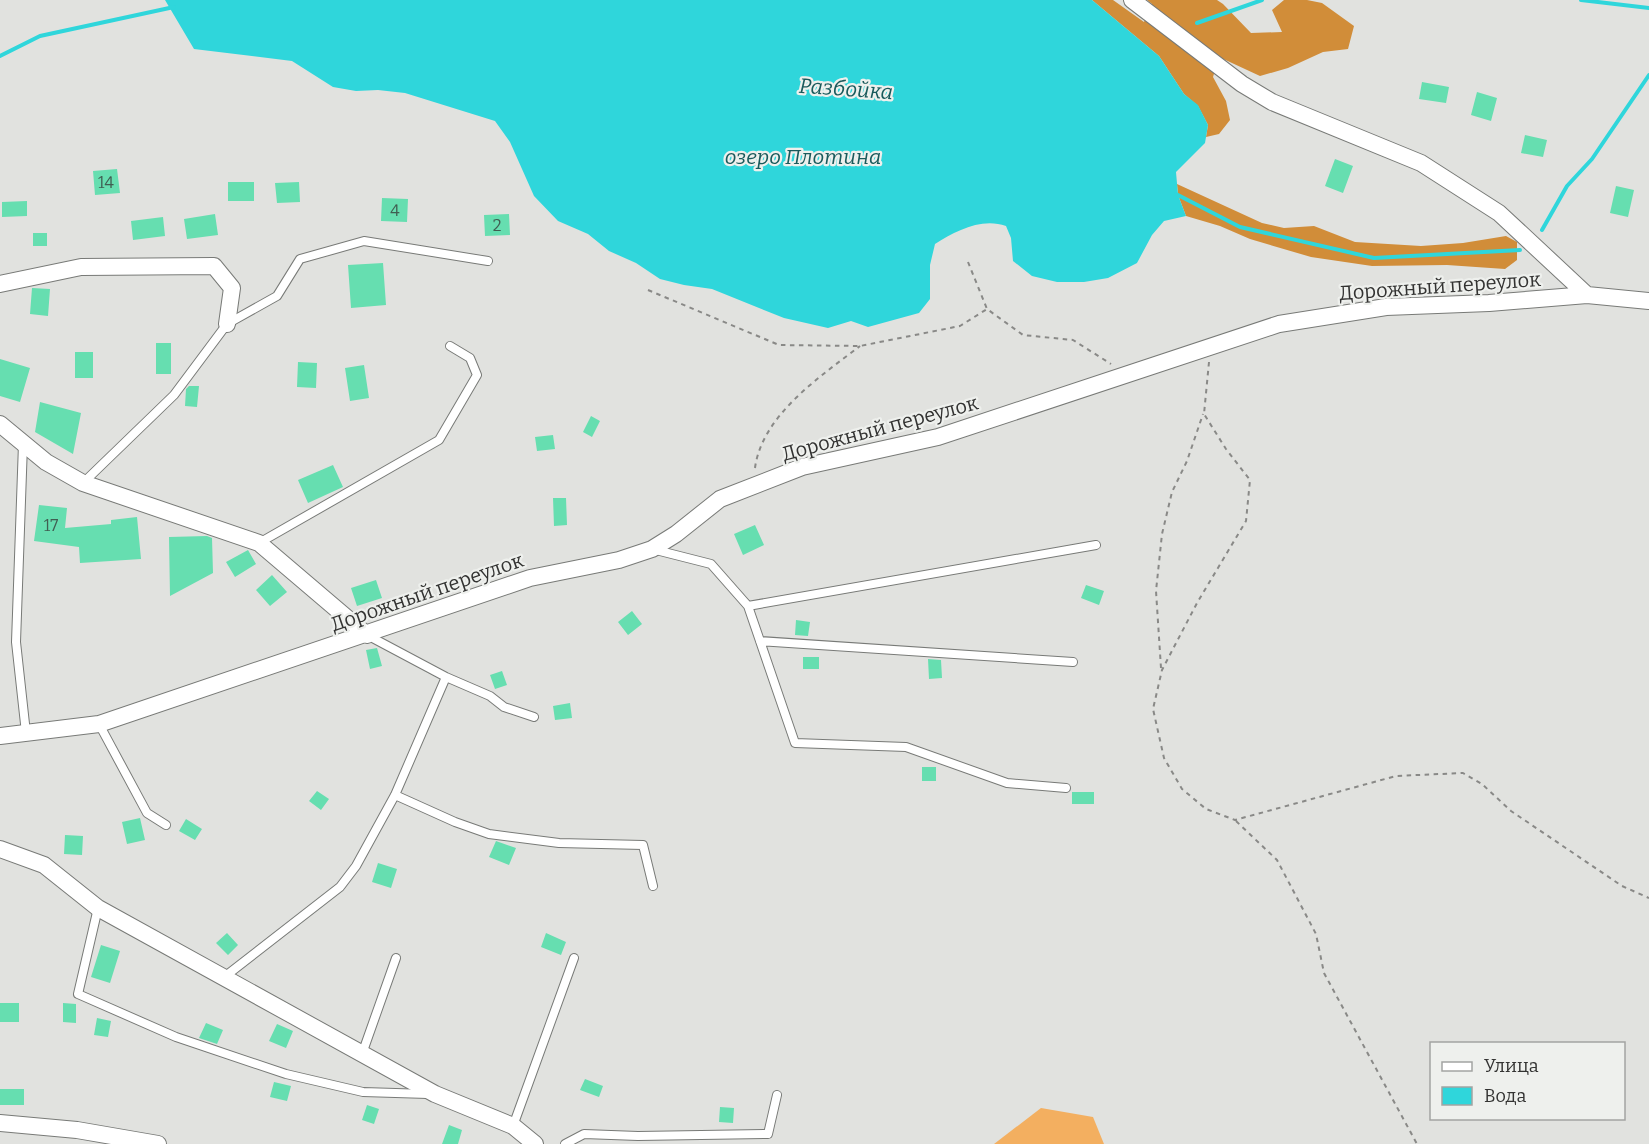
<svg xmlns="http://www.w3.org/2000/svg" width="1649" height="1144" font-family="Bitter,serif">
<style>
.green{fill:#f3af60}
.forest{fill:#d18d39}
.water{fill:#2fd6db}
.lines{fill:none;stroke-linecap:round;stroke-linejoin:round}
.stream{stroke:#2fd6db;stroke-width:4}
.building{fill:#66deb0}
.service-casing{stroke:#787a77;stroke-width:10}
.minor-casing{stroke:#787a77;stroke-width:18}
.path{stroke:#898987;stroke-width:2;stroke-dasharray:4.5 4.5;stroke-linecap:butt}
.service{stroke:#fff;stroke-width:8}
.minor{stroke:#fff;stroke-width:16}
.labels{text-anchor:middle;stroke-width:4.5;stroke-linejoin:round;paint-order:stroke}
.number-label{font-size:16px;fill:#405e52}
.street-label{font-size:20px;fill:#333332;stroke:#eef0ed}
.water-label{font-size:21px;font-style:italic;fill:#195a5c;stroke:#eef0ed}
</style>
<rect width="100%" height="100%" fill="#e1e2df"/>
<path class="green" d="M1041,1108L1093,1117L1104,1144H994Z"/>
<path class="forest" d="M1092,0H1113L1144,22L1152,4L1147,0H1217L1223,4L1251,33L1282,32L1272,10L1284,0H1307L1322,3L1354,26L1348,49L1323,52L1288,68L1260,76L1219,57L1213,77L1226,101L1230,120L1219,134L1206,137L1208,125L1198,106L1184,94L1159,56Z
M1177,184L1262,223L1284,228L1314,226L1355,242L1421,246L1463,243L1506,236L1517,242V260L1505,269L1447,265L1372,266L1311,257L1250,239L1220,226L1186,216L1178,195Z"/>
<path class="water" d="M165,0H1092L1159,56L1184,94L1198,105L1208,125L1205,143L1176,172L1178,195L1186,216L1164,221L1152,235L1137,263L1108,278L1084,282H1057L1032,276L1013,261L1011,238L1006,226C982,217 955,231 935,244L930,265V299L919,313L868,327L851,321L828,328L784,318L712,289L684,285L660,279L636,263L609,251L588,234L558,221L534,196L510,142L495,121L405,93L378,90L356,91L333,87L292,61L194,49Z"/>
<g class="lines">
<path class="stream" d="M1581,0L1649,8
M1197,23L1262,0
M0,56L40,36L174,7
M1176,194L1240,227L1374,258L1520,250
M1542,230L1567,186L1592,159L1649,75"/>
</g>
<path class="building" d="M1422,82L1449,87L1446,103L1419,99Z
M1477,92L1497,98L1491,121L1471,115Z
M1525,135L1547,140L1543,157L1521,153Z
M1335,159L1353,166L1343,193L1325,186Z
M117,169L120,193L95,195L93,171Z
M228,182H254V201H228Z
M299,182L300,202L277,203L275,183Z
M1616,186L1634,190L1628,217L1610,213Z
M382,198L408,199L407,222L381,221Z
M27,201V216L2,217V202Z
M215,214L218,235L187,239L184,219Z
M509,214L510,235L485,236L484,215Z
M163,217L165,236L133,240L131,221Z
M33,233H47V246H33Z
M383,263L386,305L351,308L348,265Z
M32,288L50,289L48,316L30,314Z
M156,343H171V374H156Z
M75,352H93V378H75Z
M0,359L30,368L20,402L0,396Z
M298,362L317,363L316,388L297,387Z
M364,365L369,398L350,401L345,368Z
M189,386H199L197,407L185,406L186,389Z
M40,402L81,413L73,454L35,432Z
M591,416L600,421L592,437L583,432Z
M553,435L555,449L537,451L535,437Z
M333,465L343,487L308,503L298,480Z
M553,498H566L567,525L554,526Z
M39,505L67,508L65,528L111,524V520L137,517L141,559L80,563L79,547L34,541Z
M755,525L764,545L743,555L734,534Z
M207,536L212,538L213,573L170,596L169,537Z
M248,550L256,564L235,577L226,562Z
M272,575L287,592L270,606L256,590Z
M376,580L382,598L357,606L351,588Z
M1086,585L1104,591L1099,605L1081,598Z
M632,611L642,624L628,635L618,622Z
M796,620L810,622L808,636L795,635Z
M377,648L382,666L370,669L366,650Z
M803,657H819V669H803Z
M928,659L941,660L942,678L929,679Z
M502,671L507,685L495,689L490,675Z
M570,703L572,718L555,720L553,706Z
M922,767H936V781H922Z
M317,791L329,799L321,810L309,801Z
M1072,792H1094V804H1072Z
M140,818L145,840L127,844L122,822Z
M186,819L202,829L195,840L179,831Z
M65,835L83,836L82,855L64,854Z
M496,841L516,848L509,865L489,857Z
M378,863L397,869L391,888L372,882Z
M227,933L238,945L228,955L216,943Z
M546,933L566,942L561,955L541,947Z
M101,945L120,951L110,983L91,977Z
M0,1003H19V1022H0Z
M63,1003L76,1004V1023L63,1022Z
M97,1018L111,1021L108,1037L94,1035Z
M206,1023L223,1030L217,1044L199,1038Z
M277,1024L293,1031L286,1048L269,1041Z
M585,1079L603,1086L599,1097L580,1090Z
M274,1082L291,1086L287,1101L270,1097Z
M0,1089H24V1105H0Z
M367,1105L379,1109L374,1124L362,1120Z
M720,1107L734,1108L733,1123L719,1122Z
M449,1125L462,1130L458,1144H442Z"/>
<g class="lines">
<g class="service-casing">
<path id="service" d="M23,444L16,642L26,733
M83,483L174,395L227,324L277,296L300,259L364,241L488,261
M259,543L439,440L477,375L470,358L450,346
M652,549L711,564L748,606L1096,545
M748,606L795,743L906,747L1007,783L1066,788
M367,635L446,677L490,696L504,707L534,717
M760,641L1073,662
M99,724L147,813L166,825
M395,795L455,822L489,834L559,843L643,845L653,886
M98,908L78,994L176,1037L286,1074L363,1092L428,1094
M223,978L340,887L356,866L395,795L446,677
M362,1054L396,958
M513,1126L574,958
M565,1144L584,1134L638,1136L768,1134L777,1095"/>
</g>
<g class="minor-casing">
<path id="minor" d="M1132,0L1242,84L1272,102L1421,163L1499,213L1587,295
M0,284L81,267L214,266L232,288L227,324
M0,424L46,462L83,483L259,543L367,635
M0,736L99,724L530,578L619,560L652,549L676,534L720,499L802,467L938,437L1279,324L1386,307L1489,303L1587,295L1649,301
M0,849L44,865L98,908L435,1094L513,1126L535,1144
M0,1123L77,1130L158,1144"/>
</g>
<path class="path" d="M968,262L987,309L1023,335L1073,340L1111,364
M648,290L779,345L860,346L960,326L987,309
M1209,362L1204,414L1226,449L1250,480L1246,521L1197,603L1162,670L1153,709L1164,758L1182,789L1206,809L1235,820L1396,776L1463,773L1482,784L1511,811L1622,886L1649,898
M755,468C762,415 821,376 860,346
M1161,668L1156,591L1162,534L1172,492L1187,461L1203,414
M1236,821L1277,860L1316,934L1324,973L1417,1144"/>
<use href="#service" class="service"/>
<use href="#minor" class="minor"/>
</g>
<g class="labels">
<g class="number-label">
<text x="106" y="188">14</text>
<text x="395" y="216">4</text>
<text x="497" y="231">2</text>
<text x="51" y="531">17</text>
</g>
<g class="street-label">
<text transform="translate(1440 286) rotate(-4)" y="7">Дорожный переулок</text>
<text transform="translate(880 428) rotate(-15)" y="7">Дорожный переулок</text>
<text transform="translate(427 592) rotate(-19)" y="7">Дорожный переулок</text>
</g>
<g class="water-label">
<text transform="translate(846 89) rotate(4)" y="7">Разбойка</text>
<text x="803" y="164">озеро Плотина</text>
</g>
</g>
<rect x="1430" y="1042" width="195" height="78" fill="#eef0ed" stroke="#a3a4a2" stroke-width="1.5"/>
<rect x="1442" y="1062" width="30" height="9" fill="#ffffff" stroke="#a3a4a2" stroke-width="1.5"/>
<text x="1484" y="1072" font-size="18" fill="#333332">Улица</text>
<rect x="1442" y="1087" width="30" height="18" fill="#2fd6db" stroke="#a3a4a2" stroke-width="1.5"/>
<text x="1484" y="1102" font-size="18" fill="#333332">Вода</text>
</svg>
